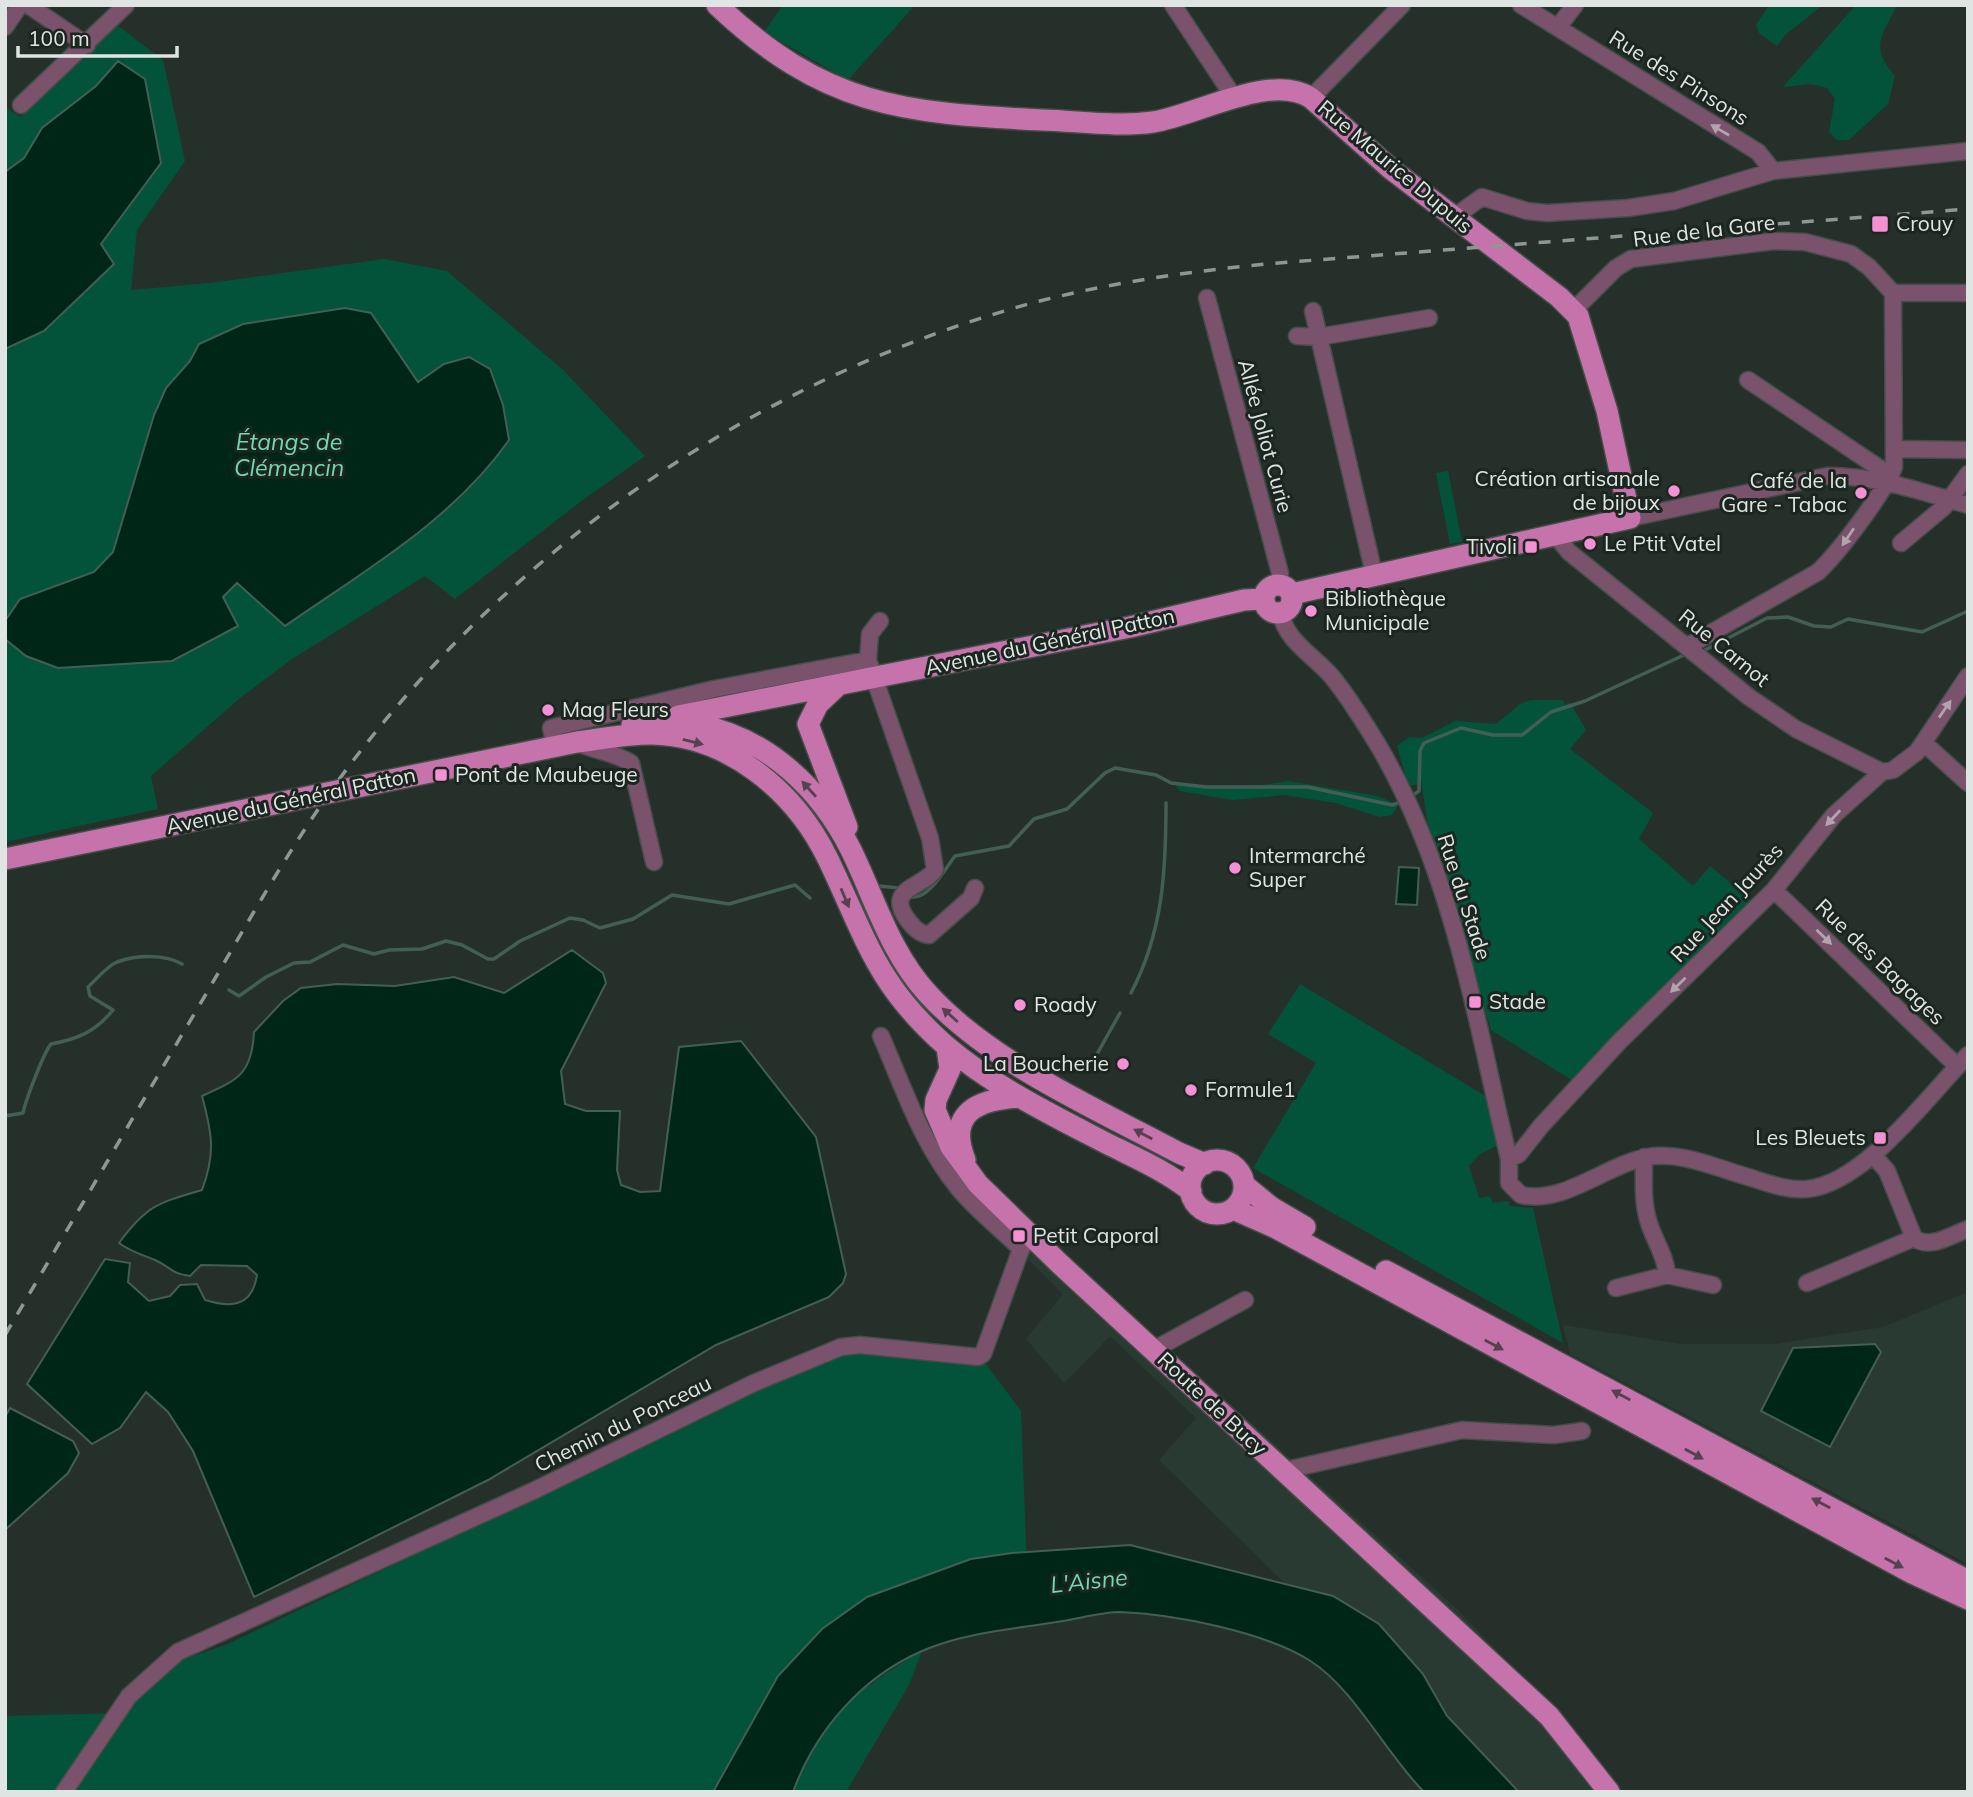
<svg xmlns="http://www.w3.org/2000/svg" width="1973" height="1797" font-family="Mulish,sans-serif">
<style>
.built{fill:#293a32}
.green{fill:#03533a}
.water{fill:#002618;stroke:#435f55;stroke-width:2}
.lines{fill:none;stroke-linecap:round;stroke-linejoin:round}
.stream{stroke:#435f55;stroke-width:3.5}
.minor-casing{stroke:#444d48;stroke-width:19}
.major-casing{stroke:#444d48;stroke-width:24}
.minor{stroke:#7a526c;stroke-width:16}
.major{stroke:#c573aa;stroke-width:21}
.rail{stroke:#8f9793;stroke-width:3.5;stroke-dasharray:12 12;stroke-linecap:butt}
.oneway{fill:#b2a3ad}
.oneway2{fill:#574151}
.poi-dot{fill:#f491d4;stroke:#1c2621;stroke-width:2.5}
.labels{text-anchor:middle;stroke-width:6;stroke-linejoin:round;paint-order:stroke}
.street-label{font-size:21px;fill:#dfe5e2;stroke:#1c2621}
.poi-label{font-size:21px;fill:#dfe5e2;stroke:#1c2621;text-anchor:start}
.water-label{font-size:23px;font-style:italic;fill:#71d9ae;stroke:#1c2621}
</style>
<rect width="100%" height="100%" fill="#26302b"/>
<path class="built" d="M1036,1229L1457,1609L1589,1747L1621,1792H1508L1301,1599L1159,1460L1196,1418L1110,1336L1064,1383L1026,1339L1063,1294L1025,1256Z
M1968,1292V1564L1570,1354L1563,1325L1680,1344H1775L1883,1327Z"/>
<path class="green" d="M783,5H915L848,80L764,32Z
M1769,5H1823L1785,35L1777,46L1759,33L1756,25Z
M1856,5H1897C1882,37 1869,46 1895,76L1888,104L1849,140H1837L1829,132L1835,99L1827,88L1811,84L1783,87Z
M113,22L163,60L185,161L137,230L131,290L210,283L384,259L447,271L563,370L645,456L580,502L455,599L425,576L292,659L240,698L151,776L158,809L5,842V107L20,117Z
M1448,471L1462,542L1450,544L1436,473Z
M1531,700H1563L1565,705L1570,702L1586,730L1570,749L1653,813L1639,839L1693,886L1710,866L1751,900L1575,1082L1491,1030L1427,820L1421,779L1419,785H1411L1407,781L1397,746L1409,737L1422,738L1455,721L1496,724L1520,704Z
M1288,781L1378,796L1398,805L1392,815L1380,817L1336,803L1284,795L1233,800L1180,791L1176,786L1178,784C1216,793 1250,787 1288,781Z
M1300,984L1487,1097L1499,1145L1480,1154L1469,1166L1479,1198L1490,1196L1493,1203L1508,1201L1510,1206L1533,1208L1563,1343L1253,1168L1316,1063L1268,1034Z
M847,1348L983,1360L1021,1411L1027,1569L942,1595L757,1792H5V1716L119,1713L170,1664L228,1644Z
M922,1651L909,1685L846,1792H793C819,1721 858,1688 922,1651Z"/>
<path class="water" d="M118,61L145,79L161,163L101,244L114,264L44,331L5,349V172L24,158L42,128L96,86Z
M345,308L371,313L418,382L444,364L469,357L490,369L503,405L509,440C453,520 364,571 285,626L237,583L223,597L238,626L172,661L58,668L26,656L5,639V621L20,599L94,572L113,552L154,415L166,388L190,361L199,344L243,324Z
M1399,867L1419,868L1417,905L1396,904Z
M572,950L603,973L606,983L561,1071L565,1104L586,1111H620L617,1170L621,1185L640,1192L660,1191L679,1047L741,1041L816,1137L846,1274L843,1283L829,1297L716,1345L488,1480L254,1597L193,1451L168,1412L146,1392L120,1428L92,1444L27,1384L105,1259L130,1263L128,1282L149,1301L170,1296L180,1285L197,1284L205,1300C231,1308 252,1307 257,1275L247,1266L201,1265L190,1276C169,1273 171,1267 155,1260C141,1254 131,1252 119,1243C147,1205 158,1203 202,1190C216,1153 212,1133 202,1096C238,1080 252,1074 254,1032L283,1001L301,988L337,984L395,986L454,977L504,993Z
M1875,1344L1881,1352L1830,1447L1761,1411L1793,1348Z
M10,1408L73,1441L79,1453L68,1473L5,1530V1417Z
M1130,1545L1333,1596L1379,1624L1423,1674L1447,1716L1519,1792H1424C1386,1754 1354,1688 1309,1660C1264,1632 1174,1614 1120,1612C1102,1612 1081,1618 1063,1621C1016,1629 965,1632 922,1651C862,1677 815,1731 793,1792H713L778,1676L822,1629L867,1597L971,1559L1012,1553Z"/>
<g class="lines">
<path class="stream" d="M1705,650L1767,618L1788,617L1814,626L1831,627L1848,619L1922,632L1968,611
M1413,795L1419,791L1420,751L1424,743L1461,728L1493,735H1522L1551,712L1585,701L1684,655
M878,886L900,888
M912,897C929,899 945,869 955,856L1009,846L1034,819L1067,809L1105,773L1115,768L1156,775L1171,783L1206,787H1308L1392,805L1398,803
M229,990L239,996L266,977L294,963L310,962L343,945L374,954L389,950L422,949L446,941L462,945L488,959H494L520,941L570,918L583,920L600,928L633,919L672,895L729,904L795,885L810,898
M1131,993C1163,932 1166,871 1166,803
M1087,1072L1120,1013
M5,1116L23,1113C25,1102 44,1052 51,1044C78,1039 95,1032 113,1010L90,996L88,987C96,980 107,966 117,962C137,955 165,954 182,964
M5,1146V1149"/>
<g class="minor-casing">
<path id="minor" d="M28,5L87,45
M1173,5L1235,99
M1521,5L1758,152L1773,171
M5,27L20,5
M1558,27L1575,5
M1311,98L1402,5
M21,105L126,5
M1453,218L1482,197L1527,211L1547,213L1628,208L1674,201L1773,171L1968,151
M1207,298L1280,573L1279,584
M1574,310L1616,268L1631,259L1774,241L1805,242L1851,254L1869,267L1893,293H1968
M1313,311L1374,574
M1297,336L1319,337L1429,318
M1748,380L1891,476
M1894,449L1968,450
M1630,518L1827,476C1875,475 1922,492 1968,505
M1555,535L1569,552L1749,697L1796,729L1882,772
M1901,543L1944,507L1968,474
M1281,613C1284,640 1317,658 1333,678C1350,699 1364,722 1378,745C1453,872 1475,1017 1509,1159V1183L1521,1195C1563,1205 1606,1165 1647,1157C1680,1151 1714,1167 1745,1176C1765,1182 1786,1191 1807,1189C1864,1184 1929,1095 1968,1055
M1688,646L1818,572C1839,552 1884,493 1894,467L1893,293
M868,660L870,634L880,621
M579,743C597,752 614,752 631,763L654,862
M1925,744L1968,783
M555,746L551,728L714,689L868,660L930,838L935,870C922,888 885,888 907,919C913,927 919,934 929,935L971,898L975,888
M1774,890L1957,1066
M881,1036C904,1089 922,1144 959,1189C977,1211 1001,1229 1021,1249
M1873,1155L1887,1171L1914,1238C1930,1250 1951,1235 1968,1229
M1644,1157C1644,1179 1642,1202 1649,1223C1654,1240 1666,1256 1667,1275
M1509,1159L1519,1154L1541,1126L1619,1042L1774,890L1834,815L1882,772L1893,770L1917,752L1968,676
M1807,1283L1914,1238
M1616,1288L1667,1275L1713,1285
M1153,1350L1245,1300
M1287,1474L1291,1469L1462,1430L1554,1435L1582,1431
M64,1792L129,1696L178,1652L533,1491L754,1383L841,1347L860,1345L978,1357L983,1354L1021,1249L1030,1237"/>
</g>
<g class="major-casing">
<path id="major" d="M717,5C824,106 901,113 1042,120C1078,121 1117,127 1153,122C1198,115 1271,72 1311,98L1391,169L1559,297L1578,316L1607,411L1630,518L1292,594
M1264 599a14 14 0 1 1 28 0a14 14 0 1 1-28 0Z
M836,687L818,704L808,724L847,827
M678,716L1130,627L1244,600L1263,599
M632,725C643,723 653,720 664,719C675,718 689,723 700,725C768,739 820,788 851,850C875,899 890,953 928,994C991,1063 1097,1109 1179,1153L1205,1164
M5,859L577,742C601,739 626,734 651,734C728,735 795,791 828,859C866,938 876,984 945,1045C994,1087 1052,1115 1108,1144C1136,1158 1166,1171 1191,1191
M947,1047L950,1069L936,1100L935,1110L951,1147L978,1184L1060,1264L1549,1716L1609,1792
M965,1160C946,1112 979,1099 1020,1097
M1190 1187a27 27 0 1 1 54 0a27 27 0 1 1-54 0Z
M1244,1185L1271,1207L1305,1227
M1233,1209L1276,1228L1912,1573L1968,1599
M1386,1271L1968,1581"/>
</g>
<use href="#minor" class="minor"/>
<use href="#major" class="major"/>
<path class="rail" d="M5,1335C69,1227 132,1119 196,1011C245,928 291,843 349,766C519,541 760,378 1032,303C1108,283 1186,272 1265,264L1968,209"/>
</g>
<defs><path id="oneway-solid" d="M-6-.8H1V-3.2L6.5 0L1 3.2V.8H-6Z" transform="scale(1.75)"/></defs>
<g class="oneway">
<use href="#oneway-solid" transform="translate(1720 130) rotate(-150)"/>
<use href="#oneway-solid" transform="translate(1848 537) rotate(124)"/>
<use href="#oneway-solid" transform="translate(1945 709) rotate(-55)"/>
<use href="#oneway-solid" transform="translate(1833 818) rotate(133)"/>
<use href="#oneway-solid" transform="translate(1824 937) rotate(44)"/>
<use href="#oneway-solid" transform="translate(1678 985) rotate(136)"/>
</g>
<g class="oneway2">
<use href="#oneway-solid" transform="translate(693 742) rotate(14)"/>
<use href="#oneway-solid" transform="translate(809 789) rotate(-132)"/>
<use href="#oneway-solid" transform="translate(845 898) rotate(67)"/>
<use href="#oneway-solid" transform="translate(950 1015) rotate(-138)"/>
<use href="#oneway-solid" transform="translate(1143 1134) rotate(-152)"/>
<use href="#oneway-solid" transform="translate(1494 1345) rotate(28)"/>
<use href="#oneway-solid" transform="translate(1621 1395) rotate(-152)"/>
<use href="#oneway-solid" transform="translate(1694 1454) rotate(29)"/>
<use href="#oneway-solid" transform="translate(1821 1503) rotate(-152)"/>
<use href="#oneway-solid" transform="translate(1894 1563) rotate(28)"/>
</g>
<g class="poi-dot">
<rect x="1871" y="215" width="18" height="18" rx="3.5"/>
<circle cx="1674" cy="491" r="7"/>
<circle cx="1861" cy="493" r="7"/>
<circle cx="1590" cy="544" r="7"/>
<rect x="1524" y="540" width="14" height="14" rx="3.5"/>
<circle cx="1311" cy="611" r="7"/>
<circle cx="548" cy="710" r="7"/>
<rect x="434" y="768" width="14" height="14" rx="3.5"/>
<circle cx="1235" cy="868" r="7"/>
<rect x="1468" y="995" width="14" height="14" rx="3.5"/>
<circle cx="1020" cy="1005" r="7"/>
<circle cx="1123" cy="1064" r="7"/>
<circle cx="1191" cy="1090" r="7"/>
<rect x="1873" y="1131" width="14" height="14" rx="3.5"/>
<rect x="1012" y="1229" width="14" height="14" rx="3.5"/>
</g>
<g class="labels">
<g class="street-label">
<text transform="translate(1679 78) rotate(32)" y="7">Rue des Pinsons</text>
<text transform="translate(1395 167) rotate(40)" y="7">Rue Maurice Dupuis</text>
<text transform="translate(1704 231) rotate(-7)" y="7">Rue de la Gare</text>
<text transform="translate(1265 436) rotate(75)" y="7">Allée Joliot Curie</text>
<text transform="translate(1050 642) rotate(-12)" y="7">Avenue du Général Patton</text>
<text transform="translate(1724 648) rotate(39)" y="7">Rue Carnot</text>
<text transform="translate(291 801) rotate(-12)" y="7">Avenue du Général Patton</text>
<text transform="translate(1464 897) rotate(72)" y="7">Rue du Stade</text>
<text transform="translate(1727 903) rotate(-47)" y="7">Rue Jean Jaurès</text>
<text transform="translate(1880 962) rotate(44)" y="7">Rue des Bagages</text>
<text transform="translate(1212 1404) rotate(43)" y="7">Route de Bucy</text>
<text transform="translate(623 1424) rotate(-26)" y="7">Chemin du Ponceau</text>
</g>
<g class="poi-label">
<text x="1896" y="231">Crouy</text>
<text x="1660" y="486" text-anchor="end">Création artisanale<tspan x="1660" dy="24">de bijoux</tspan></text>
<text x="1847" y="488" text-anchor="end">Café de la<tspan x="1847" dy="24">Gare - Tabac</tspan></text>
<text x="1604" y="551">Le Ptit Vatel</text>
<text x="1517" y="554" text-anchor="end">Tivoli</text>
<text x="1325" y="606">Bibliothèque<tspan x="1325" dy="24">Municipale</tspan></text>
<text x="562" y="717">Mag Fleurs</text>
<text x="455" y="782">Pont de Maubeuge</text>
<text x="1249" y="863">Intermarché<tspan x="1249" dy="24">Super</tspan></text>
<text x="1489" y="1009">Stade</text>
<text x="1034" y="1012">Roady</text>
<text x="1109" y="1071" text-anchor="end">La Boucherie</text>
<text x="1205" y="1097">Formule1</text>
<text x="1866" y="1145" text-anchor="end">Les Bleuets</text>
<text x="1033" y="1243">Petit Caporal</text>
</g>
<g class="water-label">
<text x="289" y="450">Étangs de<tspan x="289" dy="26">Clémencin</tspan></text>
<text transform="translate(1089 1581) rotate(-6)" y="8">L'Aisne</text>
</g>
</g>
<rect width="1973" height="1797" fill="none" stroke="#dfe5e2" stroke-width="14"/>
<path d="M18 46v10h159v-10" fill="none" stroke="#dfe5e2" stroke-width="3.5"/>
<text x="28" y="46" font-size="21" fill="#dfe5e2" stroke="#1c2621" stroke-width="5" paint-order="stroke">100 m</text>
</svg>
